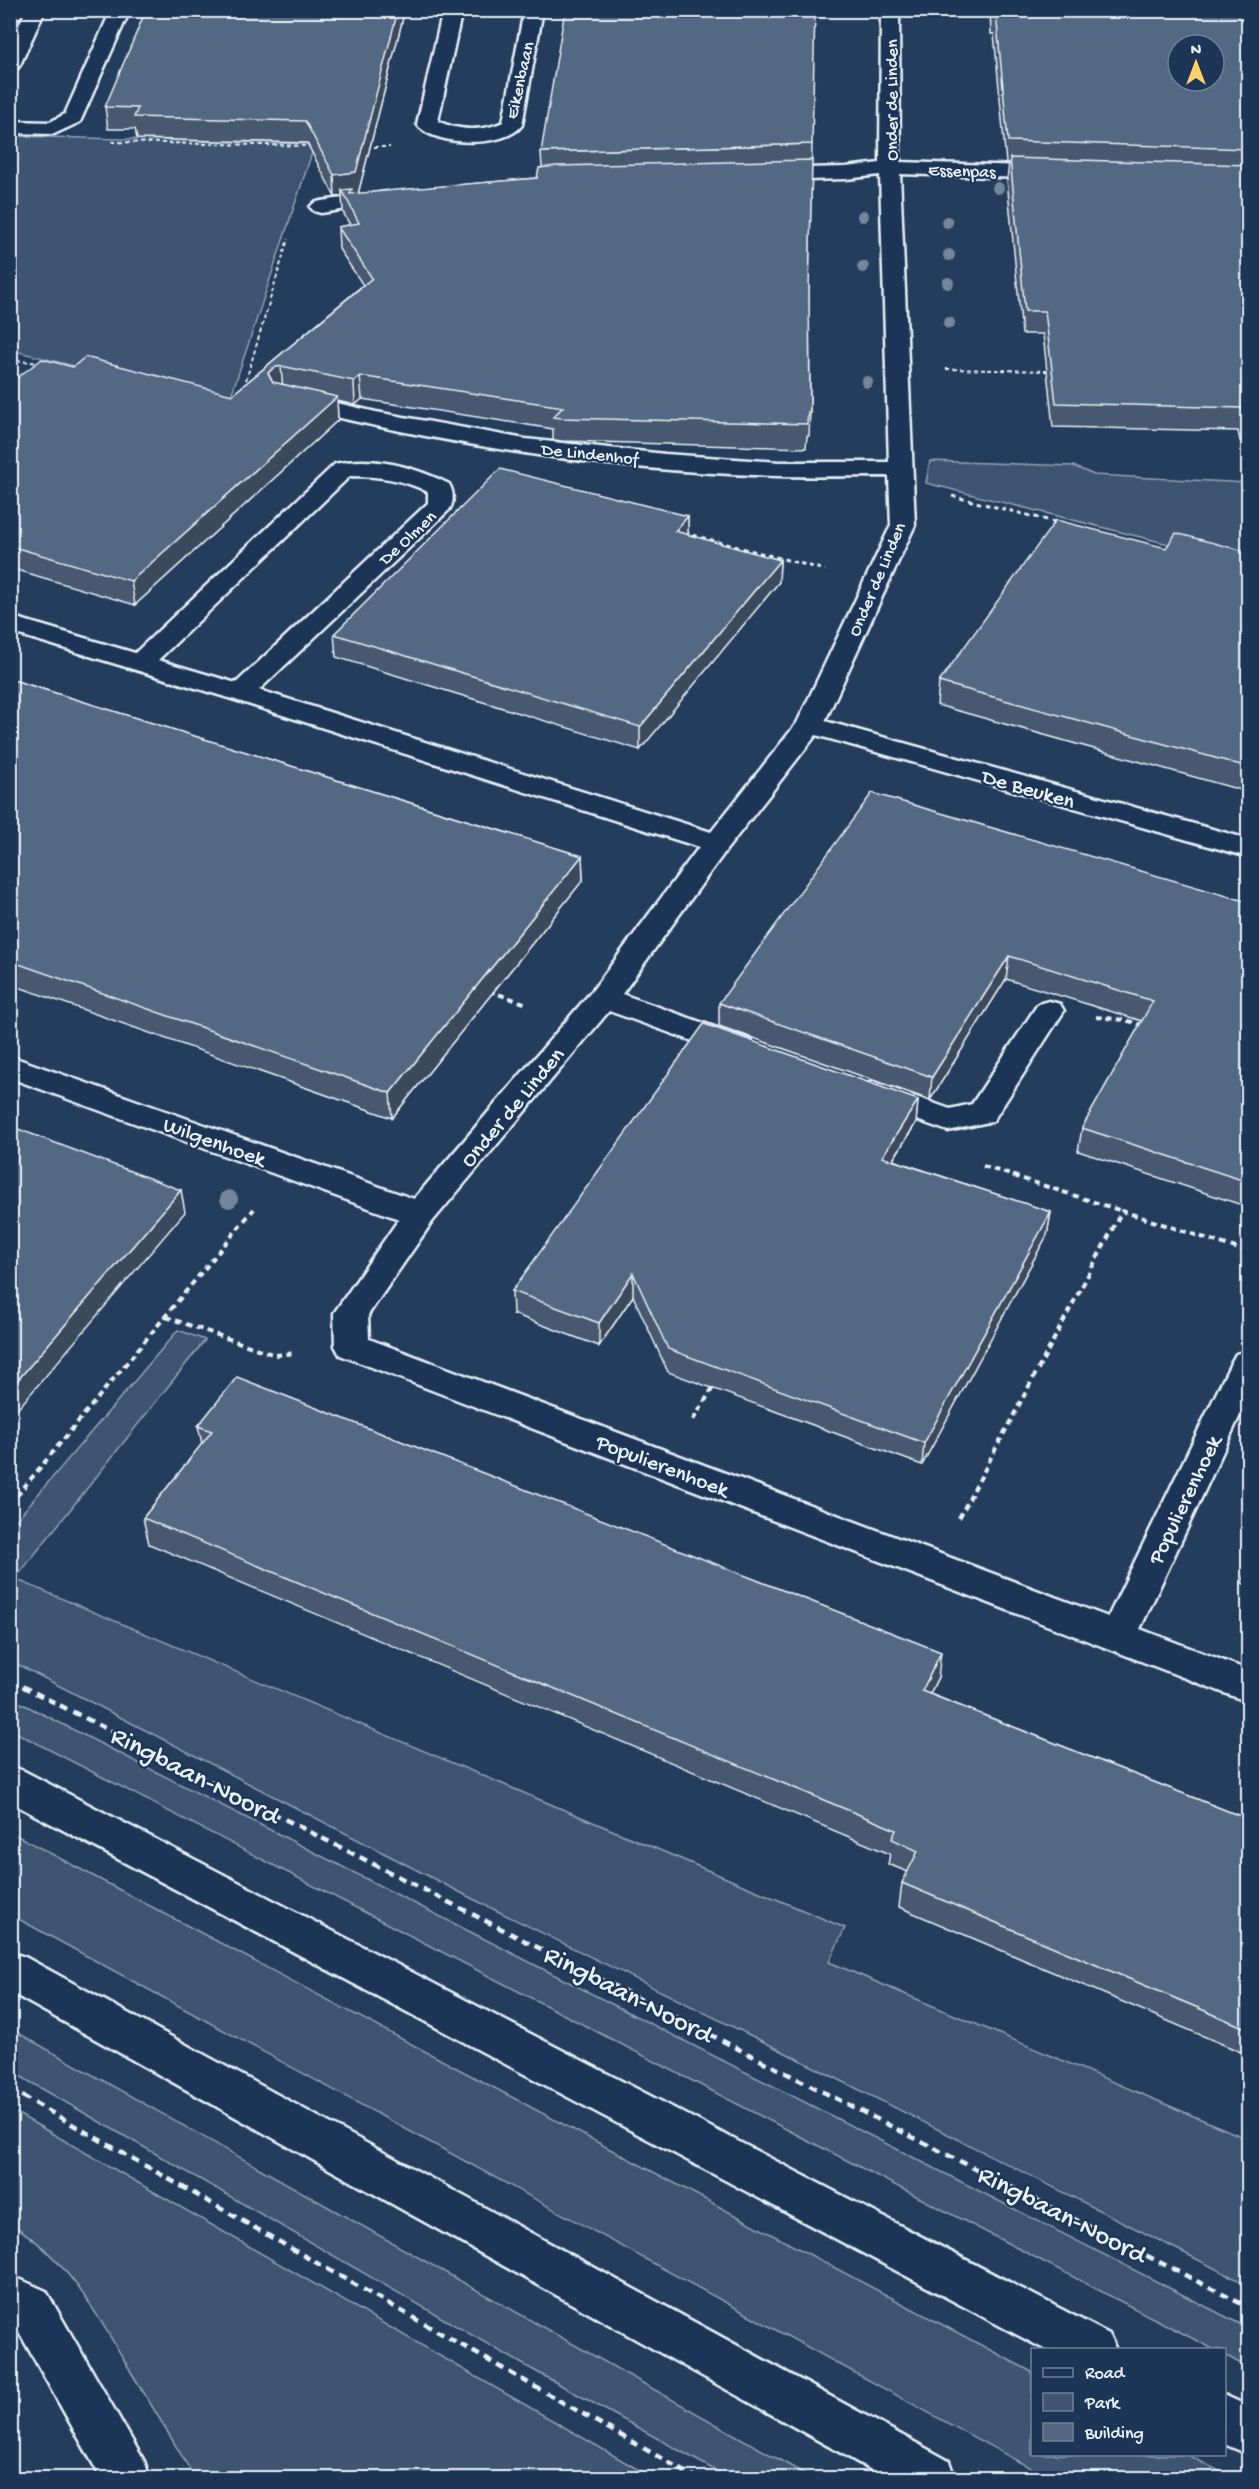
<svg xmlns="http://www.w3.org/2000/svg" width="1259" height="2489" font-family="'Gochi Hand',sans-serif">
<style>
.green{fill:#3e5472;stroke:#93a2b5;stroke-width:1.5}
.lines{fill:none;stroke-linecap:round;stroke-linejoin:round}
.minor-casing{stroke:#e8f1f8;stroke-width:5}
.major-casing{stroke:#e8f1f8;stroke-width:5}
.path-far3{stroke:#e8f1f8;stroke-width:2;stroke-dasharray:4 3;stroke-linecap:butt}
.path-far2{stroke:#e8f1f8;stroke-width:3;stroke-dasharray:4.5 4;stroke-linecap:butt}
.path-far1{stroke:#e8f1f8;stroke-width:4;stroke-dasharray:6 4.5;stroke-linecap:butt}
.path{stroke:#e8f1f8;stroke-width:4.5;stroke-dasharray:8 6;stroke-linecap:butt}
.minor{fill:#1d3557;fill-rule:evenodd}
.major{fill:#1d3557;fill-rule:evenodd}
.tree{fill:#74869c}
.wall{fill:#475970;stroke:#e8f1f8;stroke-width:1.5}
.shaded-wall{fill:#3a485b;stroke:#e8f1f8;stroke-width:1.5}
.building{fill:#536782;stroke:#e8f1f8;stroke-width:1.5;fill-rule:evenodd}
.labels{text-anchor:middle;stroke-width:4.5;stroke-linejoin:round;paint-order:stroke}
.far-street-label{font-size:18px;fill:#e8f1f8;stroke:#1d3557}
.street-label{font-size:22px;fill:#e8f1f8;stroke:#1d3557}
.near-street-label{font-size:27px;fill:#e8f1f8;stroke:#1d3557}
</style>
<rect width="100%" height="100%" fill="#253d5d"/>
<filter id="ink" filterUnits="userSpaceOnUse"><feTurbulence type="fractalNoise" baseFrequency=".0167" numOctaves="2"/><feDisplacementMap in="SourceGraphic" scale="12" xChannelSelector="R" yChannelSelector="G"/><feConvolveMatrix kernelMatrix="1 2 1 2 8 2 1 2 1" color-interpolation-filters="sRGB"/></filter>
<g filter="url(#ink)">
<path class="green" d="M10,136L315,144L228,405L11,350Z
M930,461L1073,466L1094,475L1248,483V564L926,483Z
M178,1330L205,1340L15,1579L845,1928L829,1962L1248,2139V2285L768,2044L475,1900L11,1661V1526Z
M11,1698L1248,2328V2368L1225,2355L1224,2350L1213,2349L11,1730Z
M10,1832L1032,2372V2454L1188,2455L1233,2478H1049L11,1915Z
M10,2029H11L812,2478H729L526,2366L11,2071Z
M11,2110L653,2478H195C174,2443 153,2407 131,2372C99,2317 67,2257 11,2224Z"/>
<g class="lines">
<g class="minor-casing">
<path id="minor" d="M26,10H45L20,65L17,69L10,71V44Z
M111,10H130L80,122L54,134L10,133V121L50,122L65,114Z
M443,10H462L438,121C457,131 483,132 503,122L524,10H543L522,125C506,148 433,147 417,124Z
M881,10H899L900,162L1052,167L1059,169L1062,173L1059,177L1052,179L900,174L915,525L825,721L1248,839V857L816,735L727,849L622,994L751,1040L755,1047L751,1054L740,1057L729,1054L609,1011L432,1222L368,1315L369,1339L1108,1617L1231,1363L1236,1354L1248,1350V1398L1140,1629L1248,1670V1702L340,1355L335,1346L334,1313L399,1219L10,1078V1056L414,1199L592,991L699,847L232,699L10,632V616L135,653L335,464C373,455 415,467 449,484C454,492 454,503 449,510L259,690L711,832L797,723L891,525L889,476C853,476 816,477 780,476C616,472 445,445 286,405L282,400L286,395L294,393L376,412L525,439L665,454L779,462H889L880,175L846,179L768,181L761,179L758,175L761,171L768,169L846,167L880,163ZM350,476C379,476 402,479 428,492V503L236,683L158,660Z
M387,192L394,194L398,198L394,202L321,213L314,211L310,207L314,203L321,201Z
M1049,1001L1060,1004L1064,1011L993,1121L948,1131L863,1101L858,1093L863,1085L874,1082L950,1109L972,1104L1038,1004Z
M10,2275L46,2291L144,2461L150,2478H101L14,2323L10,2321Z"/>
</g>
<g class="major-casing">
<path id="major" d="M10,1766L24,1771L1109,2334L1116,2350H1046L10,1802Z
M10,1952L25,1957L949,2461L955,2478H886L10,1992Z
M1224,2395L1248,2406V2454L1224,2444Z"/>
</g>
<path class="path-far3" d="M112,142L312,146
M367,147H390
M10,360L40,363
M946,369L1050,371
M244,387L288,239"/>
<path class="path-far2" d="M952,496L1059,523
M685,533L825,570"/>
<path class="path-far1" d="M489,991L527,1004
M1096,1017L1125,1020L1145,1026
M983,1166L1122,1211
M166,1317L275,1355L296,1353
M693,1420L714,1386
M10,1504L254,1209
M959,1518L1122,1211L1248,1252"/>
<path class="path" d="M10,1680L1248,2307
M10,2089L696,2478"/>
<use href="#minor" class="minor"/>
<use href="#major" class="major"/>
</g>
<g class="tree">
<circle cx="998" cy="188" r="6"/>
<circle cx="863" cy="216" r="6"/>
<circle cx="947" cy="222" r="6"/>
<circle cx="949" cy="255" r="6"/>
<circle cx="863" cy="267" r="6"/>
<circle cx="948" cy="283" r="6"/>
<circle cx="949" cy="323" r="6"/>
<circle cx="867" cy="382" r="6"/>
<circle cx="229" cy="1199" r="9"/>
</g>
<path class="wall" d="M405,10L358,194L537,178L542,168L541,152L812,144L809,289L810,412L809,436H807L806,448L562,441L553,440V429L362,399L355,405L337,401L338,420L135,605L10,568V383L73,367L232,395L363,285L339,249L338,227L350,225L343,212L342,196L335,197L307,143L137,139L135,129H108L105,107Z
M990,10H1248V441H1240L1238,431L1053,427L1043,334H1022L1007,180L1009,163H1006L994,34H991Z
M688,516V535L780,560L779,582L640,750L336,657L334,634Z
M1166,548L1248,552V792L937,705L939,682Z
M10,679L582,856L583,880L392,1118L10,984Z
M1248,902V1207L1078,1151L1082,1128L1142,1021L1006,979L930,1100L719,1026V1003Z
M918,1100L916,1123L893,1160L1051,1212L1047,1235L922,1465L668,1372L633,1296L599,1346L513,1314L512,1291Z
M198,1426L938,1677L930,1694L1248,1819V2055L899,1907L902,1883L908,1872L888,1864L890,1854L149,1544L143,1518L202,1444Z
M1248,1558V1586L1242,1583Z"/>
<path class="shaded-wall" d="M398,10H405L358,194L352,195L342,190V196L335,197L334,175Z
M281,366L283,389L275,391L268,373L273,368Z
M360,376L362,399L355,405L354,381Z
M337,397L338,420L135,605L131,581Z
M688,516V539L675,531Z
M780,560L779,582L640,750V727Z
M582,856L583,880L392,1118L390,1093Z
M1009,956L1006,979L930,1100L932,1077Z
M918,1100L916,1123L880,1180L882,1157Z
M181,1190L185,1212L10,1418V1389Z
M1051,1212L1047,1235L922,1465L924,1443Z
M633,1273V1296L599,1346V1323Z
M941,1652L938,1677L919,1716L922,1691Z"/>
<path class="building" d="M146,10H398L356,172L334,175L305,121L134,117L138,108L105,107Z
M565,10H815L812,144L541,152Z
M993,10H1248V149L1008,141L996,13H993ZM1178,45H1214V81H1178Z
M1010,158L1248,165V417H1244L1242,408L1056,403L1045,311H1025Z
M812,160L809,289L810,412H808L807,424L561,418L553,417L563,407L360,376L354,381L281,366L273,368L268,373L273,382L337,397L131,581L10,546V383L42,359L73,367L85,357L232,395L372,278L338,227L359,223L342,190L352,189L350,194L537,178L539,168L557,166Z
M500,469L688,516L675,531L780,560L640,727L334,634Z
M1056,520L1166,548L1176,533L1248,552V767L939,682Z
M10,679L582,856L390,1093L10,961Z
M872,793L1248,902V1182L1082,1128L1153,1001L1009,956L932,1077L719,1003Z
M704,1024L918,1100L882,1157L1051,1212L924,1443L668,1349L633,1273L599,1323L512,1291Z
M10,1126L181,1190L10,1389Z
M237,1377L941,1652L922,1691L1248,1819V2029L902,1883L918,1851L892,1839L896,1830L143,1518L212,1431L198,1426Z"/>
</g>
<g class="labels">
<g class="far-street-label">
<text transform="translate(519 80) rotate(-77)" y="6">Eikenbaan</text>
<text transform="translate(891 100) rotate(-90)" y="6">Onder de Linden</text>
<text transform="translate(962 170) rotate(2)" y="6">Essenpas</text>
<text transform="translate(590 453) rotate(6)" y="6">De Lindenhof</text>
<text transform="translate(407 537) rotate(-43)" y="6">De Olmen</text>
<text transform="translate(876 579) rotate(-67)" y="6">Onder de Linden</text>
</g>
<g class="street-label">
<text transform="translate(1029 787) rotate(16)" y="8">De Beuken</text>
<text transform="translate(511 1106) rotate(-50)" y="8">Onder de Linden</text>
<text transform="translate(215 1140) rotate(20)" y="8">Wilgenhoek</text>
<text transform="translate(663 1464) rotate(21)" y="8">Populierenhoek</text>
<text transform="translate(1183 1499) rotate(-64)" y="8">Populierenhoek</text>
</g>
<g class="near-street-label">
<text transform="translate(196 1774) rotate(27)" y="9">Ringbaan-Noord</text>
<text transform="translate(629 1993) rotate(27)" y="9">Ringbaan-Noord</text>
<text transform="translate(1063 2213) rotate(27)" y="9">Ringbaan-Noord</text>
</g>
</g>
<rect width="1259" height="2489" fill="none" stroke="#1d3557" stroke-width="36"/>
<rect x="18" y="18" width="1223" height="2453" fill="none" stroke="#e8f1f8" stroke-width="2" filter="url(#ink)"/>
<rect x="1031" y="2348" width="195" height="108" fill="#1d3557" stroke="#6e8097" stroke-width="1.5"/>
<rect x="1043" y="2368" width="30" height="9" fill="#1d3557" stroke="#6e8097" stroke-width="1.5"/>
<text x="1085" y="2378" font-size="18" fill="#e8f1f8">Road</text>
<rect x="1043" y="2393" width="30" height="18" fill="#3e5472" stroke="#6e8097" stroke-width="1.5"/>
<text x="1085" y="2408" font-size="18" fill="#e8f1f8">Park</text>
<rect x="1043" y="2423" width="30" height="18" fill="#536782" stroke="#6e8097" stroke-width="1.5"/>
<text x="1085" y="2438" font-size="18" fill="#e8f1f8">Building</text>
<g transform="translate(1196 63)"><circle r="28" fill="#1d3557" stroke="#6e8097" stroke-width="1.5"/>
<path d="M0-4.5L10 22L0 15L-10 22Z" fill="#ffd166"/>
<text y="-9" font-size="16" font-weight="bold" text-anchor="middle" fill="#e8f1f8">N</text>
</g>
</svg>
